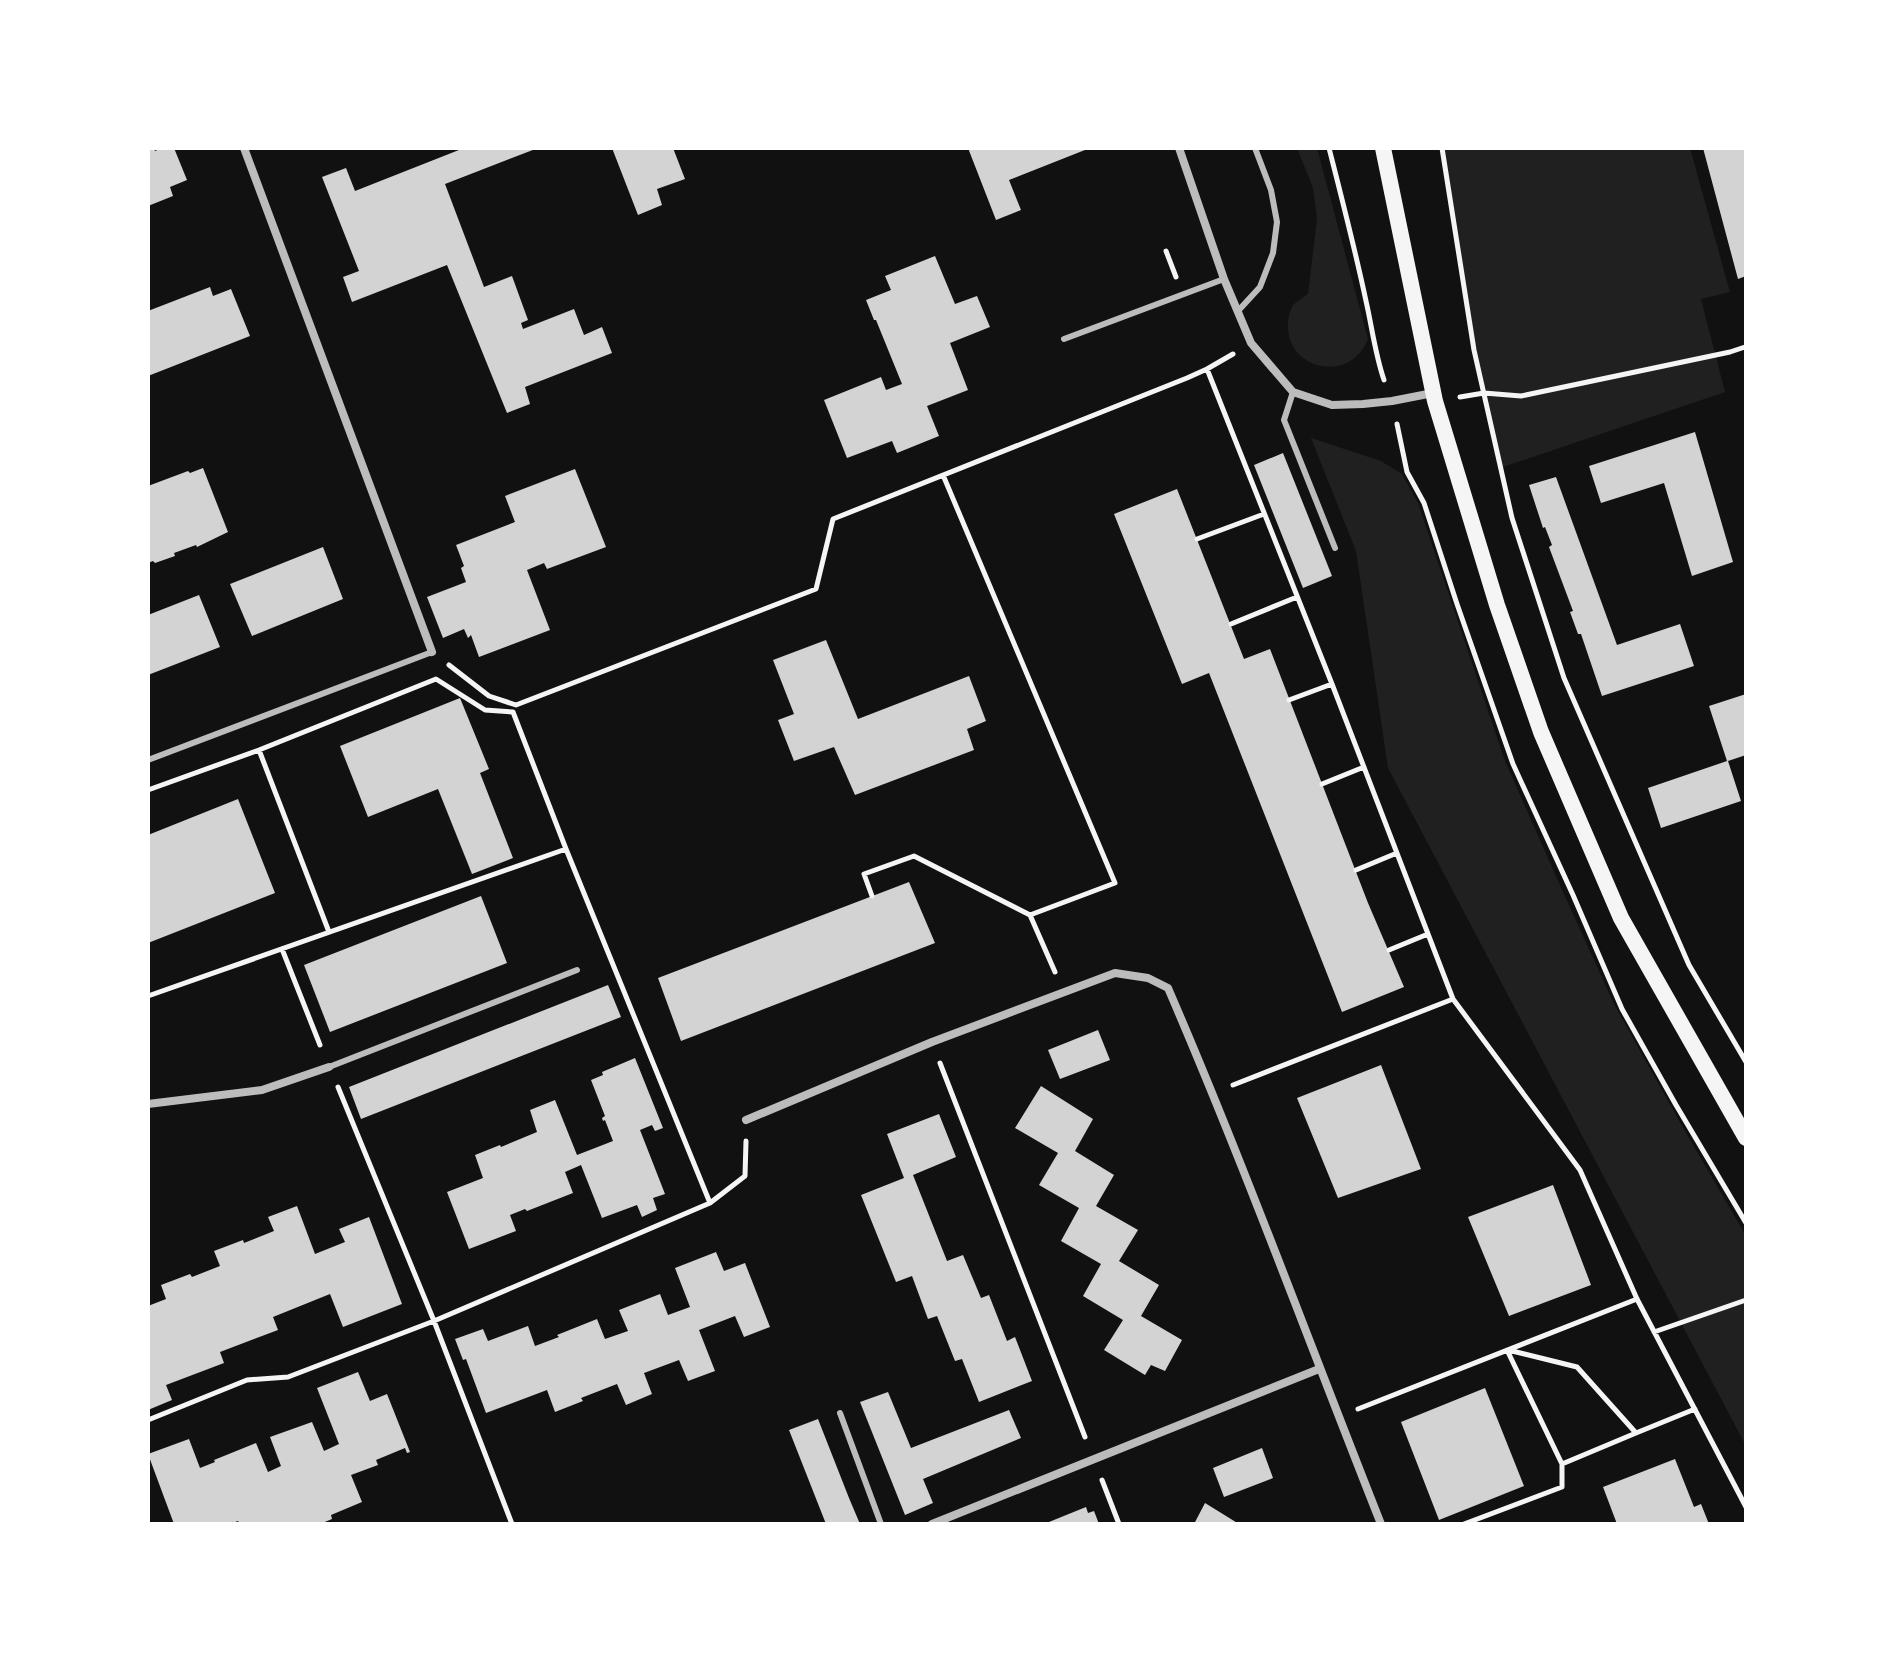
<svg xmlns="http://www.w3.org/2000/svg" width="1894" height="1672" font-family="Rubik,sans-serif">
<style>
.green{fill:#202020}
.building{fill:#d3d3d3}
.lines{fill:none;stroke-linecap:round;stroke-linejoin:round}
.path{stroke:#f5f5f5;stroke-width:5}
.service{stroke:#bcbcbc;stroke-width:6}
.minor{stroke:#bcbcbc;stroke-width:8}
.secondary{stroke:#f5f5f5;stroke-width:16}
</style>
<rect width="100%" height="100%" fill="#111"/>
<path class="green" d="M1297,148H1317L1368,339C1350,385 1285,370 1288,323C1288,318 1290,310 1293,305C1297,301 1304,297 1308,294L1317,219L1313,188Z
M1442,148H1690L1730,292L1701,299L1725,392L1500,468L1474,350Z
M1311,438L1381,461L1402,474L1418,503L1505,761L1563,892L1614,1004L1682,1126L1746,1236V1446L1388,768L1356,551Z"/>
<path class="building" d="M148,148H154L155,151L162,148H174L187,180L170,187L173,196L148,206Z
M464,148H538L445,184L484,287L512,276L528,320L521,323L523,329L574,309L584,335L602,327L612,353L525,387L530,404L507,413L447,265L352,302L343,277L359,271L322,177L346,168L355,191Z
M612,148H673L685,179L657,189L662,205L638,215Z
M968,148H1090L1009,180L1021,210L996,220Z
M1703,148H1746V276L1738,279Z
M935,256L955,304L977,296L990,327L950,343L968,390L927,406L939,436L897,453L892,441L847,458L824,400L881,377L886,390L902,384L876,320H874L866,300L891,290L885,276Z
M210,287L213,296L231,289L250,336L148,376V311Z
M1695,432L1733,562L1692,576L1664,483L1601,503L1589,466Z
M1283,453L1332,576L1303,588L1254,465Z
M203,468L228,532L197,547L196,545L174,553L175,556L155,563L153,561L148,563V486L188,471L190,473Z
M575,469L606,547L547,569L544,563L527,570L550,630L479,657L471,635L468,638L464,629L443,638L427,597L466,582L461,568L464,566L456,545L515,522L505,496Z
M1556,477L1617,645L1680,624L1694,666L1602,696L1581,634H1578L1570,612L1573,611L1549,547L1552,545L1545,527L1543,528L1529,485Z
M1177,489L1244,659L1270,649L1368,903L1404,987L1342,1012L1209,673L1182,684L1114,514Z
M323,547L343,599L252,636L230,584Z
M199,595L220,647L148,675V615Z
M826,640L858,719L969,676L986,721L967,729L974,750L855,795L834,747L794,761L778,720L794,714L773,660Z
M1746,694V755L1728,761L1741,801L1661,828L1648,788L1727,761L1709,706Z
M460,698L489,769L480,773L513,858L472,874L438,789L368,817L340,746Z
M238,799L275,893L148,943V835Z
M909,882L935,943L681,1041L658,978Z
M481,896L507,963L330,1032L304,965Z
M608,985L621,1017L361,1119L349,1087Z
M1098,1030L1110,1060L1060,1079L1048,1050Z
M635,1058L663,1128L655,1131L652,1125L640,1130L665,1194L653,1198L657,1210L642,1217L637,1205L602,1218L581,1165L565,1172L573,1193L527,1211L525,1209L510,1215L516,1231L469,1249L447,1192L483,1178L475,1155L500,1145L501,1147L537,1132L530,1110L555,1100L577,1155L613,1141L605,1120L603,1121L602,1118L605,1116L591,1080L603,1075L602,1072Z
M1381,1065L1421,1169L1338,1198L1297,1098Z
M1041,1086L1093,1119L1075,1151L1114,1175L1096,1206L1138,1230L1119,1261L1159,1285L1141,1316L1182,1340L1165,1371L1151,1365L1145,1375L1104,1350L1123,1320L1083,1296L1101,1264L1061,1241L1079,1208L1039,1185L1058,1153L1015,1128Z
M939,1114L956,1157L913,1175L947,1261L963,1255L981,1298L989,1295L1007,1341L1015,1337L1032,1381L979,1402L962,1359L955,1361L937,1316L928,1319L912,1276L896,1282L861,1195L904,1178L887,1134Z
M1553,1185L1591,1285L1509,1316L1468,1217Z
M297,1206L315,1254L345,1242L339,1229L369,1217L402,1304L343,1327L330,1294L273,1317L278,1330L220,1352L224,1363L166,1385L172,1400L148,1410V1306L166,1299L161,1285L190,1274L192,1277L220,1266L214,1251L243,1240L244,1243L274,1231L268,1217Z
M716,1252L724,1271L745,1263L770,1327L744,1337L735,1316L699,1330L715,1371L688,1381L679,1360L644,1373L652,1394L626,1405L617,1384L581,1398L583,1401L555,1412L547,1390L486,1413L466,1359L463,1360L455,1339L483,1329L488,1341L528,1326L535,1346L559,1337L557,1335L597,1319L605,1339L628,1331L619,1310L660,1294L668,1315L690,1307L675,1268Z
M358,1372L370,1401L387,1394L410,1452L407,1453L405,1448L376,1460L378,1465L351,1475L362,1502L331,1515L332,1519L320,1524H240L238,1521L230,1524H174L148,1454L189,1439L200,1468L215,1462L214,1460L256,1443L268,1472L281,1466L270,1437L312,1422L324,1451L339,1444L317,1388Z
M1485,1388L1524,1486L1439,1520L1401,1422Z
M888,1392L911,1448L1009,1410L1021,1438L923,1479L933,1503L905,1515L860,1402Z
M818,1419L849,1498L860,1524H826L789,1430Z
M1262,1448L1273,1478L1224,1497L1213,1468Z
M1675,1459L1694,1507L1701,1504L1709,1524H1617L1603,1487Z
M1205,1503L1239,1524H1194Z
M1086,1507L1088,1513L1094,1511L1099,1524H1044Z"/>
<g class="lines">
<path class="path" d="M1329,148C1342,199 1355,249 1366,301C1372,327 1375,354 1384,380
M1442,148L1474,350L1512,518L1564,678L1689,965L1746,1062
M1166,251L1176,277
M1207,369L1332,684L1453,999L1580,1170L1637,1299L1746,1507
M1460,397L1484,393L1521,396L1730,352L1745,347
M1397,424L1407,472L1424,503L1457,604L1513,764L1573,895L1622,1009L1676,1105L1746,1223
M943,475L1115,883L1030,915
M1197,539L1264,514
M1231,624L1297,597
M449,665L489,696L516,705L816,589L833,519L1187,378L1207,369L1233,354
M1289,700L1332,684
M259,750L329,932
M1322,784L1364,767
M148,790L259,750L436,679L485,710L513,712L566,849L710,1203
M1356,870L1397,853
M872,896L864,874L914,856L1030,915L1055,972
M282,949L320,1045
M1389,950L1428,934
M148,996L566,849
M940,1063L1085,1437
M1233,1085L1453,999
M338,1087L434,1321L512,1524
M1654,1332L1746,1300
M1507,1350L1562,1464
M1508,1350L1577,1367L1636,1433L1695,1409
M1358,1409L1637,1299
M148,1420L247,1380L288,1377L434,1321L710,1203L745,1176L746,1141
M1102,1480L1119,1524
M1464,1524L1562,1487V1464L1636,1433"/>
<path class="service" d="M1238,311L1260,287L1273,253L1277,222L1271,190L1255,148
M1064,339L1224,279
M1293,392L1284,420L1335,548
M148,760L432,652
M329,1067L577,970
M840,1413L881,1524"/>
<path class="minor" d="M244,148L432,652
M1179,148L1224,279L1251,343L1293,392L1332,405L1363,404L1392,401L1433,393
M148,1104L262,1090L329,1067
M746,1120L932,1042L1115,973L1148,978L1168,988C1244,1164 1310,1345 1381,1524
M932,1524L1319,1369"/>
<path class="secondary" d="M1383,148L1435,401L1497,605L1541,732L1621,918L1746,1138"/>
</g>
<rect width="1894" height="1672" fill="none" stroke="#ffffff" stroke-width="300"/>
</svg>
